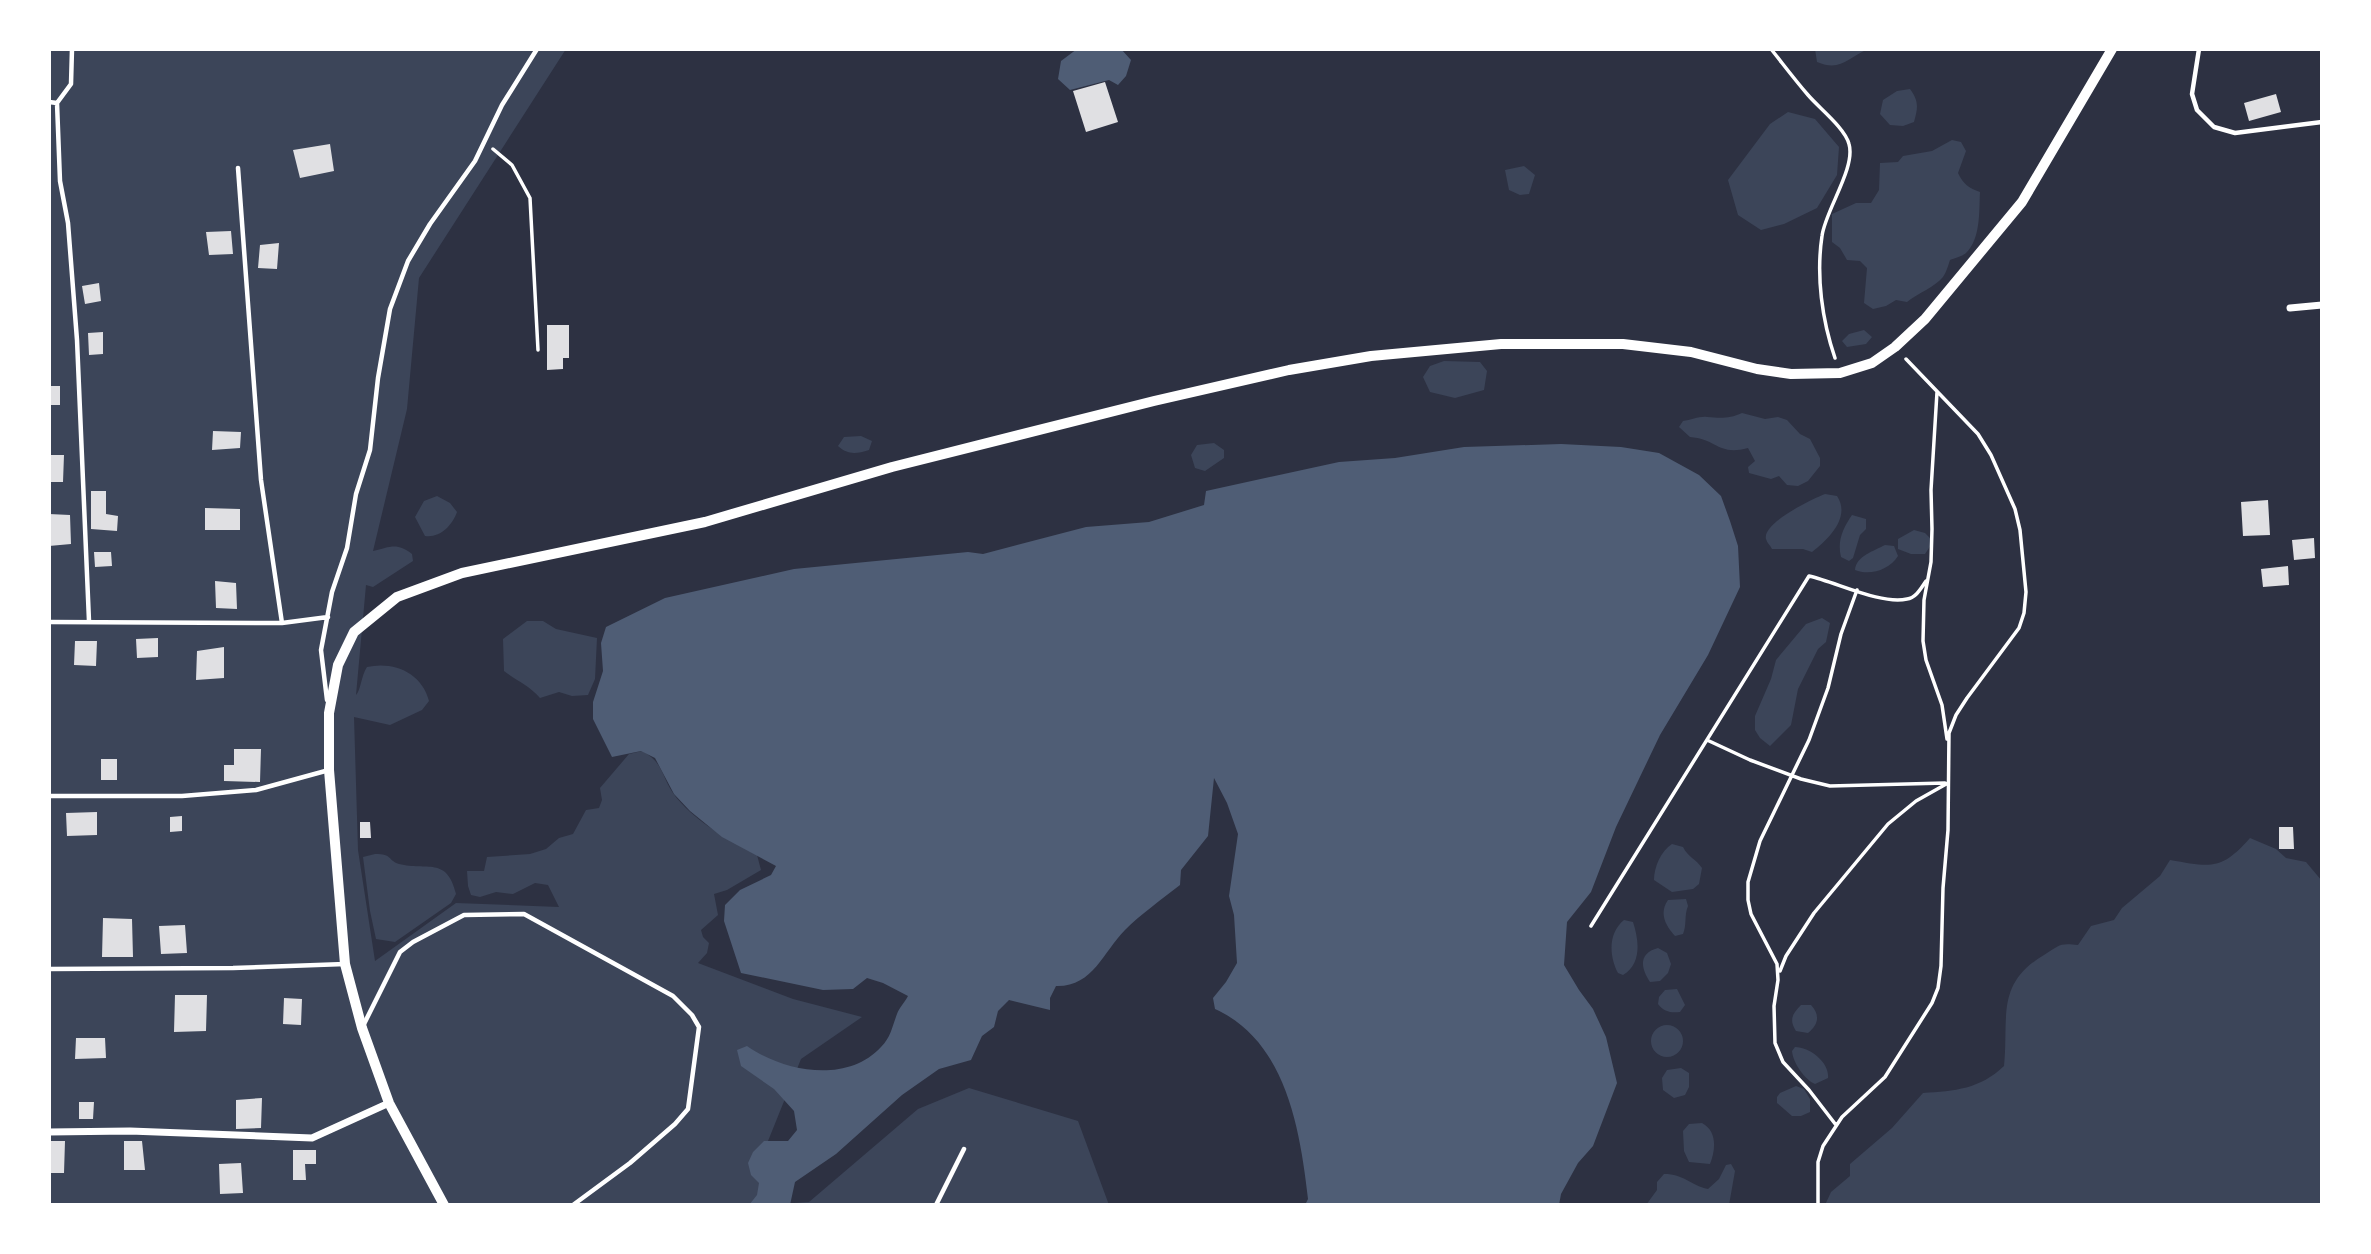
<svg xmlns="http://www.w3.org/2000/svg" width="2371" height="1254" font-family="'Golos Text',sans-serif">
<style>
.green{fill:#3c4559}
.water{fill:#4f5d75}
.building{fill:#e0e0e3}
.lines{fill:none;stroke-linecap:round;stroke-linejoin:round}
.path{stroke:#fff;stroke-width:3.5}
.service{stroke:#fff;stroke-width:4.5}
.minor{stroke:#fff;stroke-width:7}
.tertiary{stroke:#fff;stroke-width:10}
</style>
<rect width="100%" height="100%" fill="#2d3142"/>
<path class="green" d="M49,49H566L419,278L407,409L373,551C390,547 397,542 412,554L413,561L373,587L366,585L356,695C361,690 361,676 367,667C394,661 422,673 429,701L422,710L390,725L354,717L358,850L375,961L456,903L559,907L548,885L535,883L513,894L496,892L480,897L471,895L468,886L467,871H484L487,857L530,854L546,849L559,838L573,834L586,810L599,808L602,800L600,788L629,754L642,751C663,762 661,775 673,793C693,821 728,839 757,855L761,870L727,890L714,894L718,915L701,930L703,937L709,943L707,953L698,963L793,999L862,1017L801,1059L766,1146L757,1205H49Z
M1815,49H1868C1847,58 1841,72 1817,62Z
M1910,89C1919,101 1918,108 1914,122L1903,126L1890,125L1880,114L1883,100L1897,91Z
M1788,112L1815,119L1839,147L1837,175L1817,208L1784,224L1761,230L1738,215L1728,180L1770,124Z
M1952,140L1961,142L1966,151L1958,173C1963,184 1969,188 1980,192C1979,210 1981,239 1966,253C1963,256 1955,258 1950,260C1948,266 1946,273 1943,277C1935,287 1918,293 1907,302L1896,300L1886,306L1873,309L1864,303L1867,268L1860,261L1847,260L1840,248L1832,242V214L1856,203H1871L1879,190L1880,163L1898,162L1903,156L1932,151Z
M1524,166L1535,175L1529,194L1520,195L1509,190L1505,170Z
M1864,330L1872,337L1866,344L1847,347L1842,341L1849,334Z
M1444,361L1480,362L1487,371L1484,390L1455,398L1430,392L1423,377L1430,366Z
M1742,413L1765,419L1778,417L1787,420L1800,434L1810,439L1820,458V466L1808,481L1798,486L1787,485L1779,476L1771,479L1749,473L1748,467L1755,461L1748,448C1718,456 1717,439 1690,437L1679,427L1683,421C1691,420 1700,416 1707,417C1720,418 1729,419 1742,413Z
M861,436L872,441L869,450C856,454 848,455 838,446L844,437Z
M1214,443L1224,450V458L1205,471L1195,468L1191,455L1197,445Z
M1825,494L1837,496C1851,517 1829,539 1812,552L1803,549H1772C1770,545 1767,543 1766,539C1762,523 1812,499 1825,494Z
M437,496L450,503L457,512C452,526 440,538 425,536L415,517L424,501Z
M1852,515L1866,519V529L1860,535L1853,558L1849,561L1841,557C1837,541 1843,528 1852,515Z
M1914,530L1925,533L1932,540L1931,545L1925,554H1911L1898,549V539Z
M1885,545L1894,546L1898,556C1889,570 1870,576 1855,570C1856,556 1874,551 1885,545Z
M1822,618L1830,623L1826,642L1818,649L1798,689L1791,725L1770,746L1760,738L1755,730V716L1771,679L1776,660L1806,624Z
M527,621H543L556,629L597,638L595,679L588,695L572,696L559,692L540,698C530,686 517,681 504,671L503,639Z
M2250,838L2276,849L2286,858L2306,862L2322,881V1205H1825L1831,1192L1850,1176V1164L1892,1128L1923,1093C1955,1091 1980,1089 2004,1066C2009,1018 1995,984 2044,955C2060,945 2059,943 2078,945L2091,926L2114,920L2122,908L2160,876L2170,860C2211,867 2221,871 2250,838Z
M1672,844L1683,847C1688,857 1696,859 1702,868L1699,884L1693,889L1672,892L1654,880C1654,867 1661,851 1672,844Z
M375,854C393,854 387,860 399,864C427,871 447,856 456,894L451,903L395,942L376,939L370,911L363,857Z
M1686,899L1688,906C1684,915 1687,925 1683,934L1675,936C1665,925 1659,913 1668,900Z
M1624,920L1633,922C1639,940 1642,964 1623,975L1618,973C1609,956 1608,933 1624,920Z
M1658,948L1667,953L1671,964L1668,973L1660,981L1650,982C1640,967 1639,953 1658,948Z
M1677,989L1685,1005L1680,1012C1671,1013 1664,1012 1658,1004L1659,997L1665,990Z
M1801,1005H1811C1820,1015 1819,1024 1808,1033L1796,1031C1789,1020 1792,1014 1801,1005Z
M1651 1041a16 16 0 1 1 32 0a16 16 0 1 1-32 0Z
M1795,1047C1810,1047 1830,1063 1828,1078L1815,1084C1805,1080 1793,1063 1792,1051Z
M1681,1068L1689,1073V1087L1685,1095L1674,1098L1663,1090L1662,1078L1667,1070Z
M1796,1086L1804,1089L1810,1099V1112L1801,1116H1792L1777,1103V1097L1780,1093Z
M969,1088L1078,1121L1109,1205H764L809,1202L918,1109Z
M1702,1123C1717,1131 1716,1149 1710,1164L1689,1162L1684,1151L1683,1131L1689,1124Z
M1731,1164L1735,1171L1729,1205H1646L1657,1190V1182L1664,1174C1684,1174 1690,1185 1708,1189L1719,1179L1726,1165Z"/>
<path class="water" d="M1077,49H1121L1131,60L1126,76L1118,85L1109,80L1070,90L1058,79L1061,61Z
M1561,444L1621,447L1659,453L1699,475L1721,496L1730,521L1738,546L1740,587L1708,655L1660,735L1616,827L1591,892L1567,922L1564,965L1579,990L1593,1009L1606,1037L1617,1083L1593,1146L1578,1163L1561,1194L1559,1205H1305L1308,1199C1300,1129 1286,1041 1215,1009L1213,998L1226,982L1237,963L1234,915L1229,896L1238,834L1227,803L1214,778L1208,836L1181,870L1180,885C1161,900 1141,914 1125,930C1103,952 1093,987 1056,986L1050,998V1010L1009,1000L998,1011L994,1027L982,1036L971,1060L939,1069L902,1095L836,1154L795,1182L790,1205H749L757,1195L759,1183L751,1175L748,1163L753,1152L764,1141H788L797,1130L794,1111L774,1089L741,1066L737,1050L747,1046C784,1072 847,1084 881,1047C891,1037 892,1027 897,1014C899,1008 905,1002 908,996L883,983L867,978L853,989L823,990L741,973L724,921L725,905L740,890L771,875L776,866L722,837L690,811L674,794L655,758L641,751L612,757L593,719V702L603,671L601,643L606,627L665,598L794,569L968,552L983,554L1086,527L1149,522L1204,505L1206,491L1339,462L1395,458L1464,447Z"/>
<path class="building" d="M1105,82L1118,122L1086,132L1073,91Z
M2276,94L2281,112L2249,121L2244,103Z
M330,144L334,171L300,178L293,150Z
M231,231L233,254L209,255L206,232Z
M279,243L277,269L258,268L260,245Z
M99,283L101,301L85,304L82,286Z
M547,325H569V358H563V369L547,370Z
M103,332V354L89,355L88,333Z
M49,386H60V405H49Z
M213,431L241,432L240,448L212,450Z
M49,455H64L63,482H49Z
M91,491H106V514L118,516L117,531L91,529Z
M2268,500L2270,535L2243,536L2241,502Z
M205,508L240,509V530H205Z
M49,514L70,515L71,544L49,546Z
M2314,538L2315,558L2294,560L2292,540Z
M94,552H111L112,566L95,567Z
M2288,566L2289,585L2263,587L2261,569Z
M215,581L236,583L237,609L216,608Z
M158,638V657L137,658L136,639Z
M75,641H97L96,666L74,665Z
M224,647V678L196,680L197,651Z
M234,749H261L260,782L224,781V765H234Z
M101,759H117V780H101Z
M97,812V835L67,836L66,813Z
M182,816V831L170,832V817Z
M360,822H370L371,838H360Z
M2279,827H2293L2294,849H2279Z
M103,918L132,919L133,957H102Z
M185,925L187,953L161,954L159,926Z
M175,995H207L206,1031L174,1032Z
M284,998L302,999L301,1025L283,1024Z
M76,1038H105L106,1058L75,1059Z
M262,1098L261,1128L236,1129V1100Z
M79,1102H94L93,1119H79Z
M49,1141H65L64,1173H49Z
M124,1141H142L145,1170H124Z
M293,1150H316V1164H305L306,1180H293Z
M241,1163L243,1193L220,1194L219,1164Z"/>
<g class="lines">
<path class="path" d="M1771,49C1783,64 1795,80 1808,95C1819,108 1845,128 1849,144C1856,168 1825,211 1822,236C1816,276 1822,320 1835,358
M493,149L512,165L530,198L538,350
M1937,392L1931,490L1932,529L1931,562L1924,600L1923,641L1926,660L1942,705L1947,739
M1707,740L1750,760L1801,779L1830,786L1945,783
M1591,926L1809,576C1836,582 1881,605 1907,599C1916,598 1921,588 1926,581
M1780,971L1786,956L1814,913L1888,824L1916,801L1948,783
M1836,1125L1809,1090L1783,1062L1775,1043L1774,1006L1778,980L1777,964L1751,914L1748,900V882L1760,841L1809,740L1828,688L1841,634L1857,590
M1818,1205V1162L1823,1146L1842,1117L1885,1077L1932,1003L1938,988L1941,966L1943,888L1948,830L1949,733L1956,715L1967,698L2019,628L2024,613L2026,592L2020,530L2015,509L1991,455L1978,434L1906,359"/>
<path class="service" d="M2199,49L2192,94L2197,110L2214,127L2235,133L2322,122
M49,102L57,103L71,84L72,49
M57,103L60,181L68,223L77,340L89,621
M238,168L261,480L282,623
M49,622L282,623L328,617
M327,700L321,650L332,592L347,548L356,494L370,450L378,378L390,309L408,261L430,224L475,161L502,105L537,49
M49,796H182L256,790L329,770
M49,969L233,968L345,964
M363,1026L400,952L413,942L464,915L524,914L673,996L692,1015L699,1027L688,1109L675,1124L630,1163L573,1205
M936,1205L964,1149"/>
<path class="minor" d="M2290,308L2322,305
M49,1132L130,1131L312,1138L389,1103"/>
<path class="tertiary" d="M444,1205L389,1103L362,1028L345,964L329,770V713L338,665L354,632L397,597L462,573L705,522L892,467L1154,401L1289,370L1371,356L1501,344H1623L1691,352L1757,369L1791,374L1840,373L1872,363L1895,347L1925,319L2022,202L2112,49"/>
</g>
<rect width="2371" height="1254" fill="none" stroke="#ffffff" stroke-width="102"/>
</svg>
